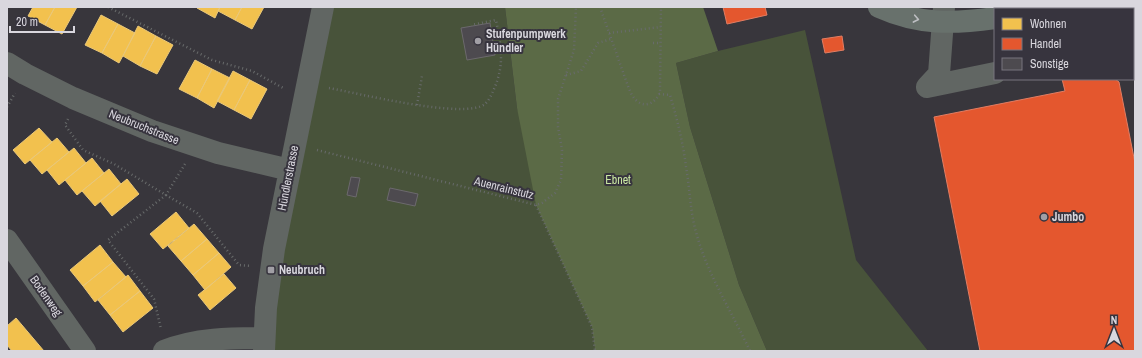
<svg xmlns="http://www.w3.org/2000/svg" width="1142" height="358" font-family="'Archivo Narrow',sans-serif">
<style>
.green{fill:#48533a}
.forest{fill:#5b6a46}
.homes{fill:#f2c14e;stroke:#eac879}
.shops{fill:#e4572e;stroke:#e17d63}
.building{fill:#4d4a4f;stroke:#6c696d}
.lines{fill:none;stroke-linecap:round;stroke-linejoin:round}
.path{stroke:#686b6b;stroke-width:2.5;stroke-dasharray:1 3;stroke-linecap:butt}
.minor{stroke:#616663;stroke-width:22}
.major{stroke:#68716c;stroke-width:22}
.oneway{stroke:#bdbec2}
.poi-dot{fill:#a19fa5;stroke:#37343e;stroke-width:1.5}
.labels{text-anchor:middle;stroke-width:4;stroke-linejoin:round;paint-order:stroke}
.poi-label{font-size:12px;font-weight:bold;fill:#d9d7de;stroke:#37343e;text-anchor:start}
.street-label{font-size:12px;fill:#d9d7de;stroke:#37343e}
.park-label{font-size:12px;fill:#cae7a2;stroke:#37343e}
</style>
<rect width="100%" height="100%" fill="#38363c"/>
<path class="green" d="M323,7H505L517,108L592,327L595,351H264Z
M805,30L856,260L928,351H767L739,285L690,127L676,63L718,51Z"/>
<path class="forest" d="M505,7H703L718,51L676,63L690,127L739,285L767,351H595L592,327L536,205L517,108Z"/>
<path class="homes" d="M33,7H55L45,25L28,16Z
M55,7H77L62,34L45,25Z
M198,7H220L215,18L197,8Z
M220,7H242L235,20L218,11Z
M242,7H264L252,29L235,20Z
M101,15L118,24L102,53L85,45Z
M118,24L135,33L119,63L102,53Z
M138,26L156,36L140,66L123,56Z
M156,36L173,45L157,74L140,66Z
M195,60L212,69L197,98L179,89Z
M212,69L230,78L214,108L197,98Z
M233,71L250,80L234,110L217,101Z
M250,80L267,89L251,119L234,110Z
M39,128L52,142L25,164L13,150Z
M57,138L69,152L42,174L30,160Z
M74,148L86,163L59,185L47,170Z
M92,158L104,173L77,195L65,180Z
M109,169L121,184L95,206L82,191Z
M127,179L139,194L112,216L100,201Z
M176,212L189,228L163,249L150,234Z
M194,224L207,239L181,261L168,246Z
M207,239L219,253L193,275L181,261Z
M100,245L113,262L83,286L70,270Z
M219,253L231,267L205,290L193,275Z
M113,262L126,277L95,302L83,286Z
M224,274L236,288L210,310L198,295Z
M128,275L140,291L110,315L98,300Z
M140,291L153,308L123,332L110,315Z
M16,318L44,351H12L7,345V326Z"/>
<path class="shops" d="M723,7H765L767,15L727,24Z
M842,36L844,50L825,53L822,39Z
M1062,79H1115L1119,82L1135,163V351H980L934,117L1065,91Z"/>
<path class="building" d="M490,23L495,55L467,60L461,28Z
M351,177L360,178L356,197L347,195Z
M390,188L418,194L415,206L387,200Z"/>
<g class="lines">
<path class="path" d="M108,7L212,60L252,71L285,89
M600,7L629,89C631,93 633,98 637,101C646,109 658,101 660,91L661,7
M609,33L661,27
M653,43H661
M1133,58L1135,61
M566,75L581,71L598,43L611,39
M329,88C357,93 465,120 485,104C489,100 492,94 494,89C505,64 501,46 496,20L471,25
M659,94L670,95C677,119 683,142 686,167C690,189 690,211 696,232C707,274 732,312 750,351
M417,105L422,76
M7,107L15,93
M68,119L65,125L83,150L114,164L166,195L108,240L154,299L161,329
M317,150L536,205L542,203L555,193L561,180L562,150L558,127V99L574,50L576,7
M185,164L166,195L197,213L239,265L251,266
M536,205L592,327L595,351"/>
<path class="minor" d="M7,63L25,74L73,98L152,131L218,153L290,170
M927,87L939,74L944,7
M927,87L995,73
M7,240L85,351
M164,351C195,338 232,338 264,338
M264,351L266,308L274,249L323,7"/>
<path class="major" d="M879,7C919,25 953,24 995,18
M1117,7L1123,9
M1042,9L1052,7"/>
</g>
<defs><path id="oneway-chevron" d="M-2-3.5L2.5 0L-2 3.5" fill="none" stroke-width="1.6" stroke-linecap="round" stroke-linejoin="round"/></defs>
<use class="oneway" href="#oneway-chevron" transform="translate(916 19) rotate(11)"/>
<g class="poi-dot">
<circle cx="478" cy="41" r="4"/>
<circle cx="1044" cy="217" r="4"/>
<rect x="267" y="266" width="8" height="8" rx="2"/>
</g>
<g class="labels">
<g class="poi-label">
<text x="486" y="38">Stufenpumpwerk<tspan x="486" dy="14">Hündler</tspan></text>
<text x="1052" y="221">Jumbo</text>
<text x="279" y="274">Neubruch</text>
</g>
<g class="street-label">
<text transform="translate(144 127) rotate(22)" y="4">Neubruchstrasse</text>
<text transform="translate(288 178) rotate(-79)" y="4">Hündlerstrasse</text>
<text transform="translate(504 188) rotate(14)" y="4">Auenrainstutz</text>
<text transform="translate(46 296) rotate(55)" y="4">Bodenweg</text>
</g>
<g class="park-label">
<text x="618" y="184">Ebnet</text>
</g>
</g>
<rect width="1142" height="358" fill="none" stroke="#d9d7de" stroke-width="16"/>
<rect x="994" y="8" width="140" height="72" fill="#37343e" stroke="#78757e"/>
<rect x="1002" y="18" width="20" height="12" fill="#f2c14e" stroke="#78757e"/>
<text x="1030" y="28" font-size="12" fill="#d9d7de">Wohnen</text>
<rect x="1002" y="38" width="20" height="12" fill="#e4572e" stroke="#78757e"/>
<text x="1030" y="48" font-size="12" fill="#d9d7de">Handel</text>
<rect x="1002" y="58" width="20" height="12" fill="#4d4a4f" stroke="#78757e"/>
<text x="1030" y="68" font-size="12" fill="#d9d7de">Sonstige</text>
<g transform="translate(1114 330)" stroke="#37343e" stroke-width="3" paint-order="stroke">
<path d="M0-3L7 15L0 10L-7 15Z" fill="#d9d7de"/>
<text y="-6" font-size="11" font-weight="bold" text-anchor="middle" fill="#d9d7de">N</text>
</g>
<path d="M10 26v6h64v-6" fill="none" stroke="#d9d7de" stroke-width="2"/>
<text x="16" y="26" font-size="12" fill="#d9d7de" stroke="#37343e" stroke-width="3" paint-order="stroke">20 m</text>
</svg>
